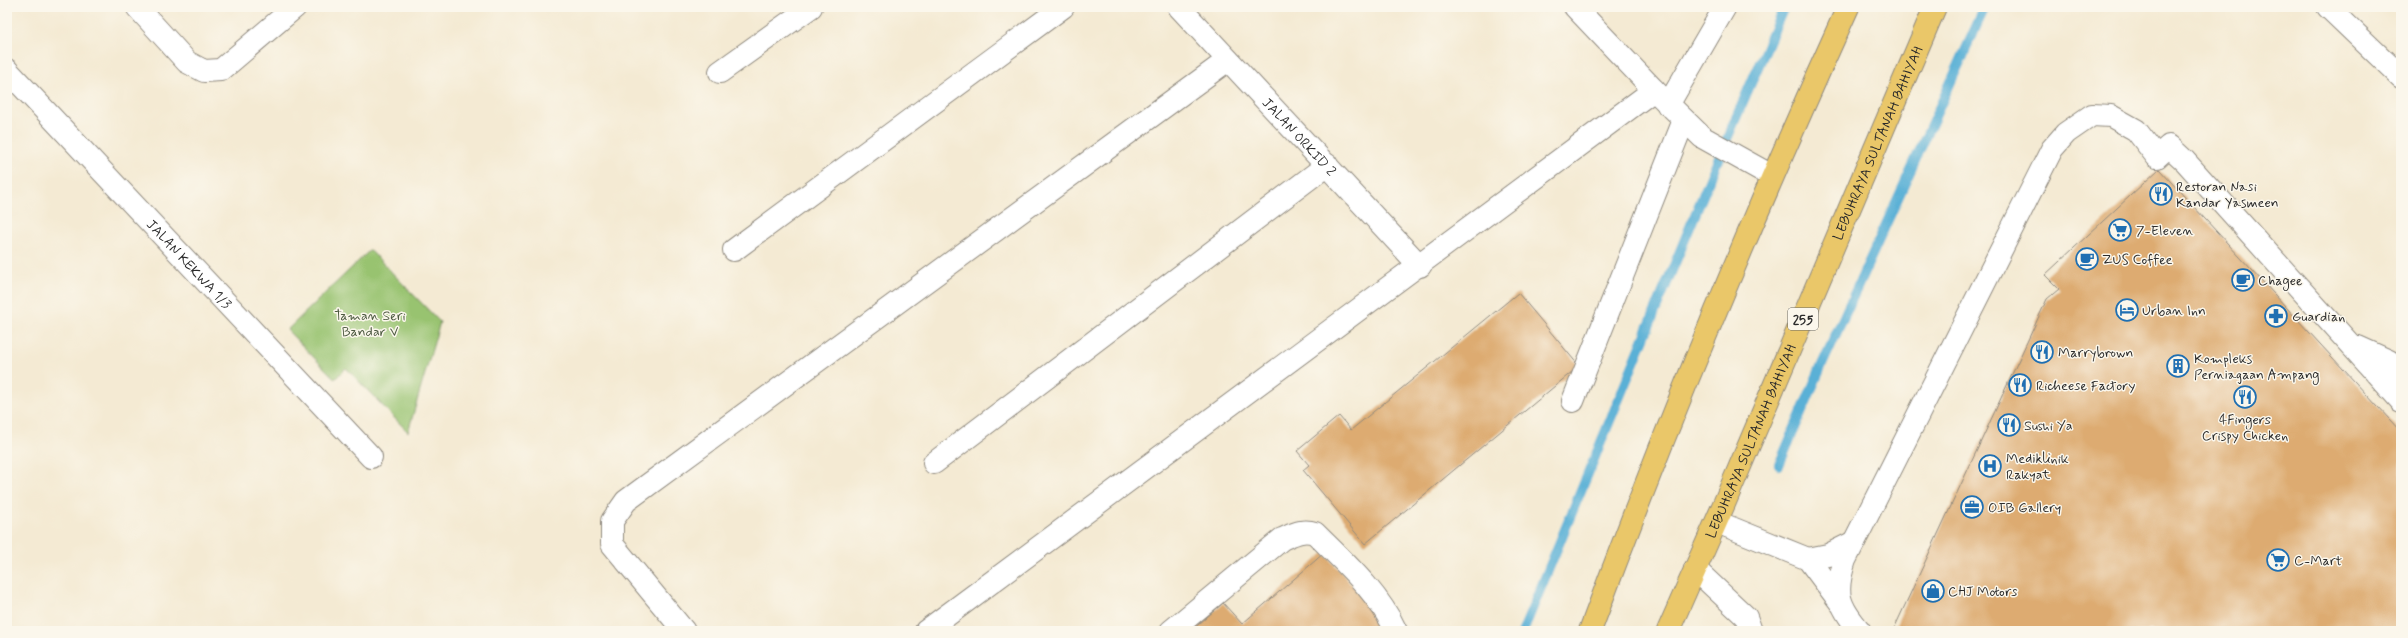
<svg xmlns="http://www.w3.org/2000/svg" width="2408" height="638" font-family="Mynerve,sans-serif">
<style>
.green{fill:#98c370;stroke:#62774e}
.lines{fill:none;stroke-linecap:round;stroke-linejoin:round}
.stream{stroke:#5ab0d6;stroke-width:10}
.building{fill:#ddab71}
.minor-casing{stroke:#908a7f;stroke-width:24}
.major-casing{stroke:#908a7f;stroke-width:24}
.minor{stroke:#fff;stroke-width:22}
.major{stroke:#eac769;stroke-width:22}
.labels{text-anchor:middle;stroke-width:3;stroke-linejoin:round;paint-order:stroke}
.shield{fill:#fbf7ec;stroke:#696865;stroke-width:1}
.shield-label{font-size:13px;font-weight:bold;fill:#2b2b2b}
.street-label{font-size:14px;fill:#2b2b2b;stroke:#fbf7ec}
.poi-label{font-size:14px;fill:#2b2b2b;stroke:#fbf7ec;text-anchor:start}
.park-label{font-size:14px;fill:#4c5940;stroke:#fbf7ec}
</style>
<rect width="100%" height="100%" fill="#fbf7ec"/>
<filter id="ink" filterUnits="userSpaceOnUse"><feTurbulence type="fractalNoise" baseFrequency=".025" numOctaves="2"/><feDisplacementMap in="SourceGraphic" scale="8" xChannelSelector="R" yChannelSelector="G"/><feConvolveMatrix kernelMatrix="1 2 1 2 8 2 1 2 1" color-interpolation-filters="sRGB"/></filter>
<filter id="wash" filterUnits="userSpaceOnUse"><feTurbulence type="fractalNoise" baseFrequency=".012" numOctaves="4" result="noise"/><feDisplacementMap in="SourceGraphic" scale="16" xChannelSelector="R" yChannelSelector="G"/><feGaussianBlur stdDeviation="0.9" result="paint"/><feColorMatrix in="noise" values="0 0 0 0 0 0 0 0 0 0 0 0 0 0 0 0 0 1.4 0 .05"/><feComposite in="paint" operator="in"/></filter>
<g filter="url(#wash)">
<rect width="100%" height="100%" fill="#f4ead3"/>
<path class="green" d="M370,250L440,322L408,432L346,368L335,379L287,330Z"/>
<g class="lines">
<path class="stream" d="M1779,465L1821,367L1985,7
M1523,631L1716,164L1784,7"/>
</g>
<g id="blocks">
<path class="building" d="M2159,169L2401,432V631H1893L2047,299L2059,289L2045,275Z
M1518,293L1579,366L1365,544L1303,470L1309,465L1297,451L1339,416L1351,430Z
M1324,553L1387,624L1379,631H1191L1223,603L1242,624Z"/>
</g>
</g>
<g filter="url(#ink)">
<use href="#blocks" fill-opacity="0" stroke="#908a7f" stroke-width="1"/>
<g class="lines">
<g class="minor-casing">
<g id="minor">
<path d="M137,7L187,62L204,71L221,70L295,7"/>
<path id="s1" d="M1179,7L1420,266"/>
<path d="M1575,7L1654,90L1702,137L1772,176"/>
<path d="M2328,7L2401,77"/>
<path id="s2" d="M7,70L371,457"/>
<path d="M720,72L811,7"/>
<path d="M1668,105L1725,7"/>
<path d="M734,250L1063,7"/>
<path d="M2358,347L2389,361L2401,375"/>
<path d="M1573,401L1684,120"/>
<path d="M934,463L1327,165"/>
<path d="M1717,522L1808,559L1840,602"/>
<path d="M1808,559L1828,555L1854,542"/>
<path d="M1695,569L1746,617L1751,631"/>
<path d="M684,631L612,544V521L626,501L1228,60"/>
<path d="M926,631L1654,90"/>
<path d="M1171,631L1282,539C1294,534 1302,529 1315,533C1345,563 1378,592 1396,631"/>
<path d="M1860,631C1838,605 1834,593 1845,560L2052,149L2066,133L2092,115L2111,116L2136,130L2157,157L2169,146L2185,161L2401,401"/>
</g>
</g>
<g class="major-casing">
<g id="major">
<path d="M1590,631C1668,420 1755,212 1848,7"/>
<path id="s3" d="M1668,631L1724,504L1935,7"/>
</g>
</g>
<use href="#minor" class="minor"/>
<use href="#major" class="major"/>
</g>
</g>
<defs>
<g id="restaurant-ring" transform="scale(1.15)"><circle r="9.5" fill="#fbf7ec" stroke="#1f6fb2" stroke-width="1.5"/><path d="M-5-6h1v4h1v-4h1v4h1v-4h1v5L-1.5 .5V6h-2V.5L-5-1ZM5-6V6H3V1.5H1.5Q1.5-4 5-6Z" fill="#1f6fb2"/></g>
<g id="supermarket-ring" transform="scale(1.15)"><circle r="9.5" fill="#fbf7ec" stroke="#1f6fb2" stroke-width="1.5"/><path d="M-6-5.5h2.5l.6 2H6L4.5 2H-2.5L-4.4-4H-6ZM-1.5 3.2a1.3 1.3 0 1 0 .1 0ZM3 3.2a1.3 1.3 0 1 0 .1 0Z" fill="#1f6fb2"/></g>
<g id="cafe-ring" transform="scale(1.15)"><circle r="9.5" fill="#fbf7ec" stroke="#1f6fb2" stroke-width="1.5"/><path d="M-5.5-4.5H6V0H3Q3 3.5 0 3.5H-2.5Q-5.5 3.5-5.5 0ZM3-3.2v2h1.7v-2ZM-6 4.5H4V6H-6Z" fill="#1f6fb2"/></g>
<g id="hotel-ring" transform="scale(1.15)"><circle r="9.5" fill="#fbf7ec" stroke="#1f6fb2" stroke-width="1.5"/><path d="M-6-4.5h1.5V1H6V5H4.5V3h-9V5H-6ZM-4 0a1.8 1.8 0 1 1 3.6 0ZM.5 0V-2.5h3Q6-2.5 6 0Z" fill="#1f6fb2"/></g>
<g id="pharmacy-ring" transform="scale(1.15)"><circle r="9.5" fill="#fbf7ec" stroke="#1f6fb2" stroke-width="1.5"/><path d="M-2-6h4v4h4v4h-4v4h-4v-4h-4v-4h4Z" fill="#1f6fb2"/></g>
<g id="building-ring" transform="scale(1.15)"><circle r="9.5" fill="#fbf7ec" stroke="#1f6fb2" stroke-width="1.5"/><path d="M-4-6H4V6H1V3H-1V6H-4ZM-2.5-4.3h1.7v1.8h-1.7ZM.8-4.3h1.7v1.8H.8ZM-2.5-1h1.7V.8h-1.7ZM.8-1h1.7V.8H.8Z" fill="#1f6fb2"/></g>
<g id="hospital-ring" transform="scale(1.15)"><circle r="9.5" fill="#fbf7ec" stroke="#1f6fb2" stroke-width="1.5"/><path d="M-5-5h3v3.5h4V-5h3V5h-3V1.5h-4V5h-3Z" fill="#1f6fb2"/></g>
<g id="office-ring" transform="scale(1.15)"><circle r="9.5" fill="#fbf7ec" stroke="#1f6fb2" stroke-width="1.5"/><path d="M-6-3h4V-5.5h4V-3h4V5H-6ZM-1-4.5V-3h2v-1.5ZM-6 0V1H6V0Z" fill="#1f6fb2"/></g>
<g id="shop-ring" transform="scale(1.15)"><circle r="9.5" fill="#fbf7ec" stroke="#1f6fb2" stroke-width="1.5"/><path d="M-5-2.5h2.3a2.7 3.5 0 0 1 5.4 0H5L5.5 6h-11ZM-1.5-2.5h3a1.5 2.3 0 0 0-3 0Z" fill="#1f6fb2"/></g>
</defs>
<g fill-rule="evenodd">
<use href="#restaurant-ring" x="2161" y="194"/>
<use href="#supermarket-ring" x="2120" y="230"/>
<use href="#cafe-ring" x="2087" y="259"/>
<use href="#cafe-ring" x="2243" y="280"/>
<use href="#hotel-ring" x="2127" y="310"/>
<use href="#pharmacy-ring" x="2276" y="316"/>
<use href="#restaurant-ring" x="2042" y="352"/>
<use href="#building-ring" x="2178" y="366"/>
<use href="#restaurant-ring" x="2020" y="385"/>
<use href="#restaurant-ring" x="2245" y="397"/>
<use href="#restaurant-ring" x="2009" y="425"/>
<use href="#hospital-ring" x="1990" y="466"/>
<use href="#office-ring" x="1972" y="507"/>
<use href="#supermarket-ring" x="2278" y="560"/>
<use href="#shop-ring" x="1933" y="591"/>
</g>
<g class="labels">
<rect class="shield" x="1788" y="308" width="30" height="22" rx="3"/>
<g class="shield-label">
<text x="1803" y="324">255</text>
</g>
<g class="street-label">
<text dy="5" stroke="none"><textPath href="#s1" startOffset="177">JALAN ORKID 2</textPath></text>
<text dy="5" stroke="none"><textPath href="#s3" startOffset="531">LEBUHRAYA SULTANAH BAHIYAH</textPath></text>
<text dy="5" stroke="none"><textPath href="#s2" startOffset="266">JALAN KEKWA 1/3</textPath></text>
<text dy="5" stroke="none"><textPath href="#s3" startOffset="207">LEBUHRAYA SULTANAH BAHIYAH</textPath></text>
</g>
<g class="poi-label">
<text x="2176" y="191">Restoran Nasi<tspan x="2176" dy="16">Kandar Yasmeen</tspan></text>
<text x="2136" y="235">7-Eleven</text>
<text x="2102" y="264">ZUS Coffee</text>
<text x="2258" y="285">Chagee</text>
<text x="2142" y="315">Urban Inn</text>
<text x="2292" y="321">Guardian</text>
<text x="2058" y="357">Marrybrown</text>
<text x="2194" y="363">Kompleks<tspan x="2194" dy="16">Perniagaan Ampang</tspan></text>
<text x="2036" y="390">Richeese Factory</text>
<text x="2245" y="424" text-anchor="middle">4Fingers<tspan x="2245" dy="16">Crispy Chicken</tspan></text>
<text x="2024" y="430">Sushi Ya</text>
<text x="2006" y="463">Mediklinik<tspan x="2006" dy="16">Rakyat</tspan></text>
<text x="1988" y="512">OIB Gallery</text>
<text x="2294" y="565">C-Mart</text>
<text x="1948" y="596">CHJ Motors</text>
</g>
<g class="park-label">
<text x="370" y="320">Taman Seri<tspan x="370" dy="16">Bandar V</tspan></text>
</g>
</g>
<rect width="2408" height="638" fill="none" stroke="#fbf7ec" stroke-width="24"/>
</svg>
